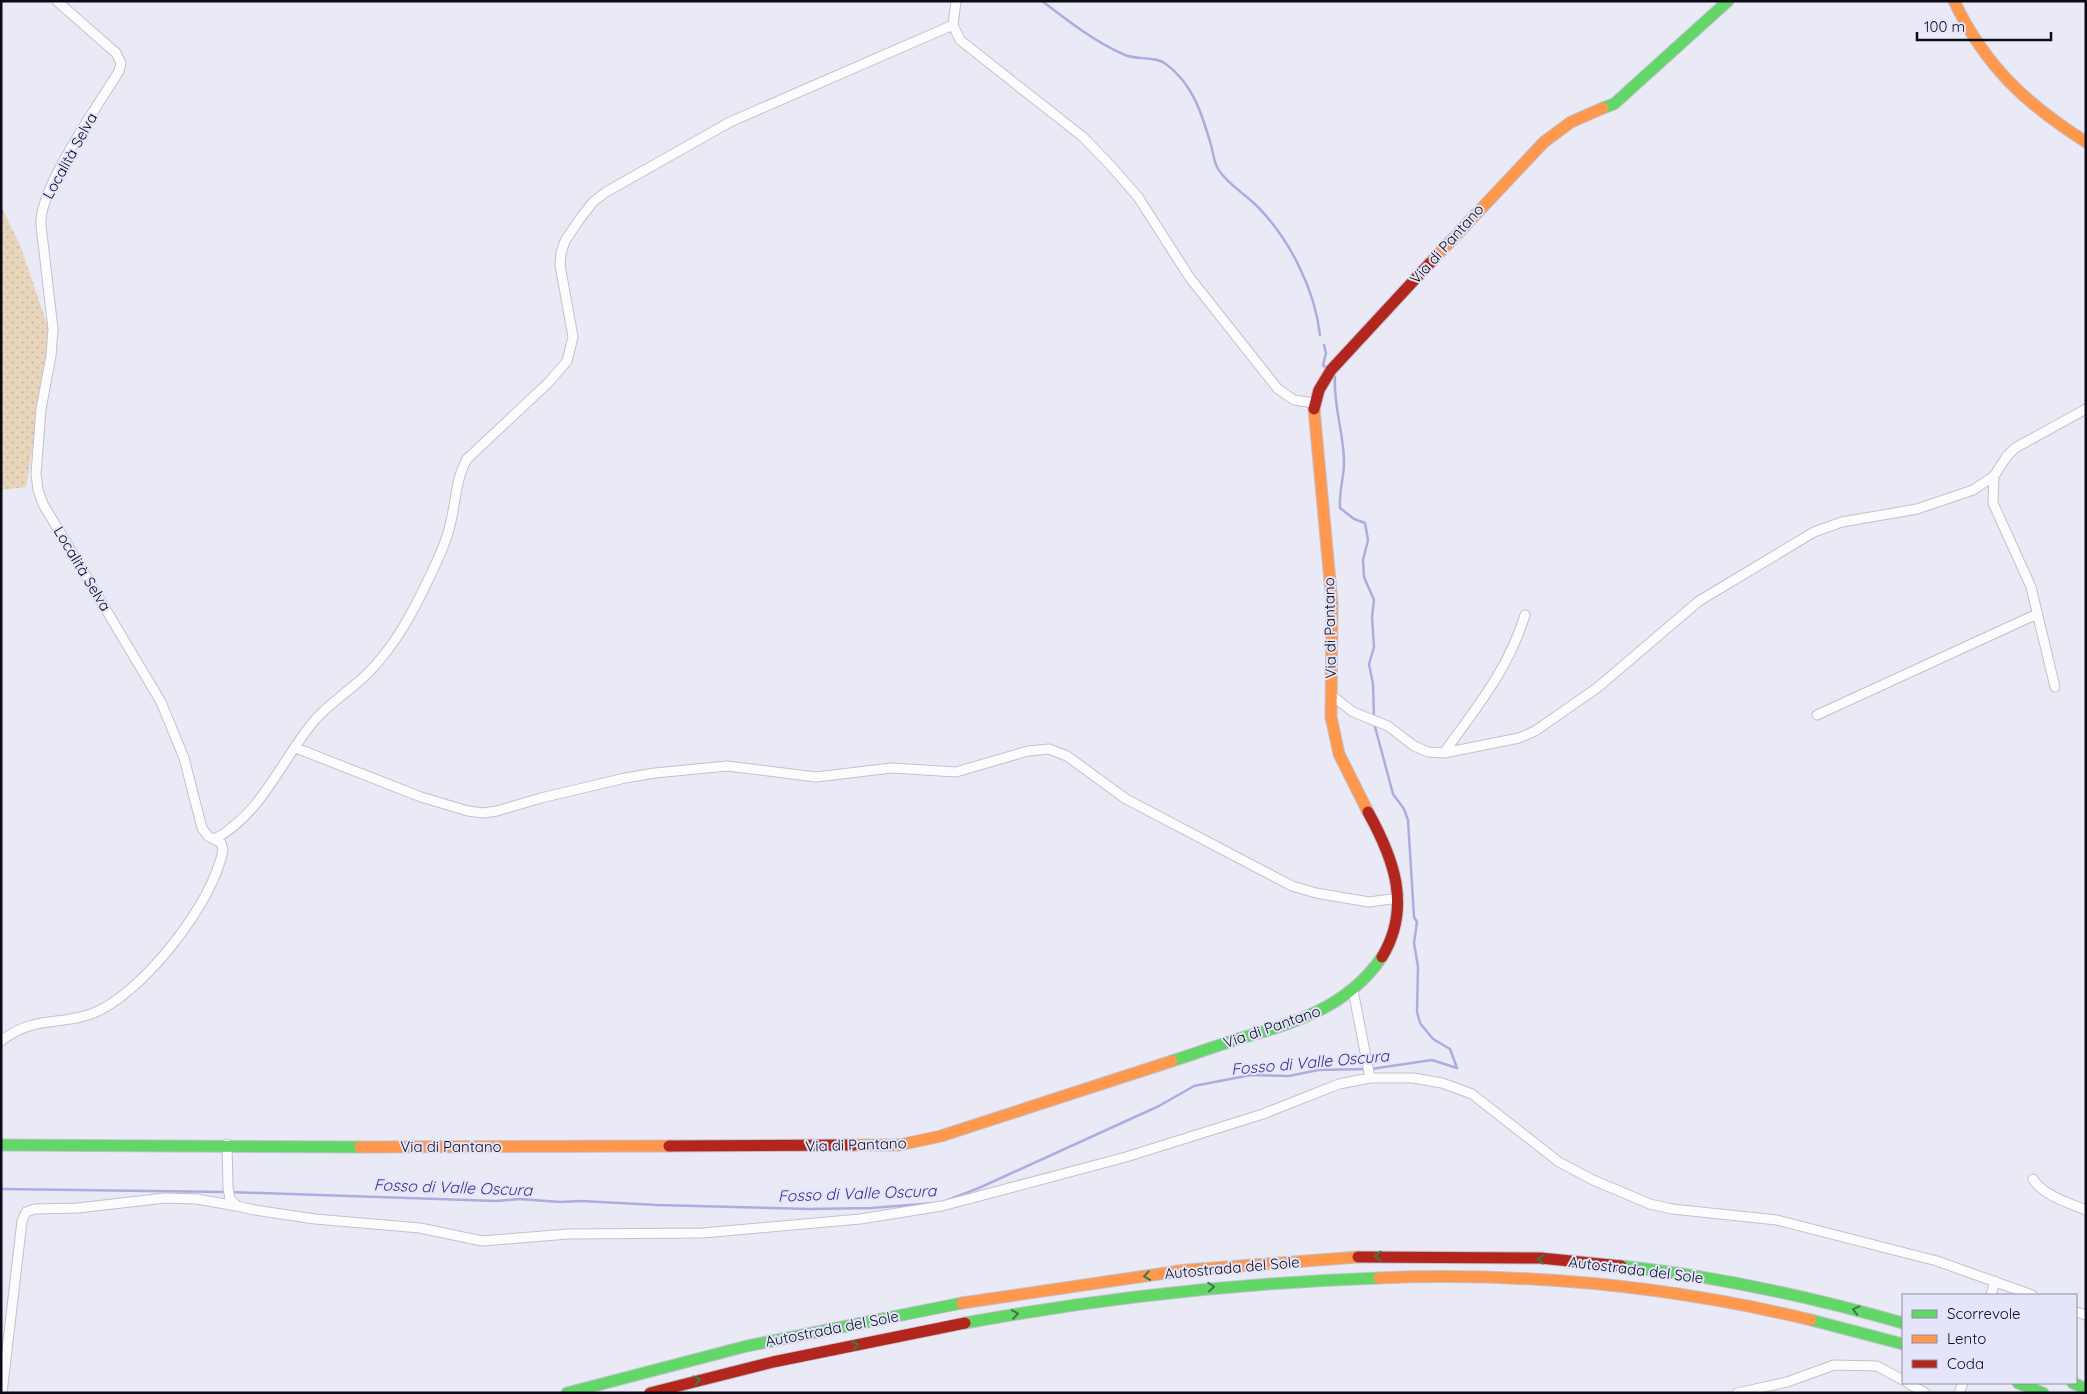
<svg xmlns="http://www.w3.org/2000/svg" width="2087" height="1394" font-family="Quicksand,sans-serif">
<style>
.park{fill:url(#park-dots)}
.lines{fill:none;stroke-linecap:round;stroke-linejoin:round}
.stream{stroke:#adacdf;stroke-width:2.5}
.street-casing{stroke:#c1c2cd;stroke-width:11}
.fast-casing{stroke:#c1c2cd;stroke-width:13}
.slow-casing{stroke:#c1c2cd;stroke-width:13}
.jam-casing{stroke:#c1c2cd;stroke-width:13}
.street{stroke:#fcfcfe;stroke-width:9}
.fast{stroke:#63d668;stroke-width:11}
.slow{stroke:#ff974d;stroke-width:11}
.jam{stroke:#b3261e;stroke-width:11}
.oneway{stroke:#3b7b44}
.labels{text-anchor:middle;stroke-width:4;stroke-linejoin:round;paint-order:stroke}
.street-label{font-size:15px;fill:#0b0b17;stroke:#e4e5fa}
.water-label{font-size:16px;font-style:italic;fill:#3a307f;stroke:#e4e5fa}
</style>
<defs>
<pattern id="park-dots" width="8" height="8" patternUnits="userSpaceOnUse" patternTransform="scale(1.25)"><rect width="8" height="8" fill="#e8d5bb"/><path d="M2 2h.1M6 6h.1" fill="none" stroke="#c6b6a0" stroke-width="1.8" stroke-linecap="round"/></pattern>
</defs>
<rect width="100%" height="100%" fill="#e9eaf5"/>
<path class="park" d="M1,206L20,245L51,336L26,487L1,490Z"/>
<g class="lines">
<path class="stream" d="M1042,1C1068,21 1095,42 1125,55C1137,60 1155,56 1166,64C1193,84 1202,114 1211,145C1213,152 1214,161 1217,167C1226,183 1245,194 1258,207C1290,240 1315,290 1320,335
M1324,345L1326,353L1323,365L1326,368
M1332,374L1335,377C1333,407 1345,436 1344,466C1343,480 1339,493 1340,508L1354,519L1365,523L1368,540L1363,560L1364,577L1374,600L1372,617L1374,647L1369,664L1373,684L1374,717
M1374,723L1393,794L1404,809L1408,820L1414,917L1417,922L1414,943L1418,967L1417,1012L1420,1023L1433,1039L1450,1049L1457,1068
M1371,1069L1432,1060L1457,1068
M1,1189L225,1192
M230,1192L496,1201L520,1199L560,1202L581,1201L657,1205L809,1209L871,1208L936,1203
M948,1200L979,1188L1159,1106L1194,1086L1251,1075L1289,1076L1318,1070L1366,1069"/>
<g class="street-casing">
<path id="street" d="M956,1L953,25L960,40L1083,137L1111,166L1138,197L1190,278L1278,389L1294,400L1315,403
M1994,476L1993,503L2031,587L2055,687
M1330,694L1353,712L1388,726L1414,746L1428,752L1444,753L1519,738L1535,731L1597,688L1699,601L1814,532L1842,522L1917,509L1973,490L1994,476L2007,456L2015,448L2086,409
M1817,715L2037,614
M296,748L421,797L468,811L483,813L497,811L541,798L625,778L655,773L727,766L816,777L892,768L956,772L1028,751L1049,749L1067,756L1126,799L1292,886L1316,893L1369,902L1399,898
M1444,753C1477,706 1507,672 1525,615
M215,839C263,812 280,762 314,721C329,703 351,690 368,673C396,645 414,610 431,574C439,557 447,540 451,521C456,500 456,478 467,459L549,382L567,361L573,337L560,265L561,253L565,241L579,220L593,202L606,192L730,122L953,25
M1353,990L1370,1078
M1,1041C35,1015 57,1026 91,1014C141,996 214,902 223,850L221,843L208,836L202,828L184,758L161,702L43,504L38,490L36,474L41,409L51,356L53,329L41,225C38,190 99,104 119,71L121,63L116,53L57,1
M227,1144L228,1188L230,1199L237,1206L254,1210L315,1219L420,1228L482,1241L568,1234L703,1233L860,1219L942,1206L1126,1157L1263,1114L1339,1084L1370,1078H1413L1442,1083L1472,1094L1559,1162L1593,1180L1650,1204L1672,1209L1777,1220L1937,1261L2032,1295
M2033,1179C2042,1195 2069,1203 2086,1210
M1991,1295L1995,1281
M2076,1312L2086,1315
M1908,1383L1925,1393
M2,1393L22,1221L26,1212L35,1209L78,1208L165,1198L197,1199L236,1206
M1737,1393L1787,1382L1834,1365L1877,1366L1903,1380
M1959,1393L1963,1383"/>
</g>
<g class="fast-casing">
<path id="fast" d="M1603,108L1614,104L1728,1
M1172,1061C1194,1054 1216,1046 1238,1039C1294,1023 1347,1008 1382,957
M1,1145L360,1147
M1621,1266C1716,1276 1811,1297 1903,1323
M1811,1320L1903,1344
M965,1323C1102,1298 1240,1283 1379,1278
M2018,1383L2043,1393
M2073,1383L2086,1389
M567,1393L747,1346L962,1303"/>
</g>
<g class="slow-casing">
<path id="slow" d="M1954,1C1985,66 2026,104 2086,142
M1430,263L1544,142L1571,122L1603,108
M1314,409L1332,603L1331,717L1339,754L1368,812
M854,1145H899L941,1136L1172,1061
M360,1147L669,1146
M1379,1278C1524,1272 1670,1286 1811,1320
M962,1303L1186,1270L1358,1257"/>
</g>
<g class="jam-casing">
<path id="jam" d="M1314,409L1319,390L1331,370L1430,263
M1368,812C1394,859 1412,907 1382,957
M669,1146L854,1145
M1358,1257L1540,1258L1621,1266
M650,1393L773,1362L965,1323"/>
</g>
<use href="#street" class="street"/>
<use href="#fast" class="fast"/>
<use href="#slow" class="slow"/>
<use href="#jam" class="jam"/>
</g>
<defs><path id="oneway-chevron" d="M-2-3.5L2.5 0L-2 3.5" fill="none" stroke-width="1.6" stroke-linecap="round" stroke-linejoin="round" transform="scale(1.25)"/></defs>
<g class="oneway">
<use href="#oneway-chevron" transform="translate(1378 1256) rotate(-179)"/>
<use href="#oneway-chevron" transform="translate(1541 1259) rotate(-176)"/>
<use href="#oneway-chevron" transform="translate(1147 1276) rotate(172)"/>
<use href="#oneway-chevron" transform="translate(1211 1287) rotate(-4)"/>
<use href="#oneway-chevron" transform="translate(1856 1310) rotate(-165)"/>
<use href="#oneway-chevron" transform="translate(1015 1314) rotate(-8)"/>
<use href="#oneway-chevron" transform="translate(855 1345) rotate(-12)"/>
<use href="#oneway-chevron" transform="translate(697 1380) rotate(-15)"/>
</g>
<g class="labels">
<g class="street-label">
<text transform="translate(70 156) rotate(-61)" y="5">Località Selva</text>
<text transform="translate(1447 244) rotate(-48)" y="5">Via di Pantano</text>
<text transform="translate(82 569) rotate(59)" y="5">Località Selva</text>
<text transform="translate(1330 628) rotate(-91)" y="5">Via di Pantano</text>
<text transform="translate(1272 1027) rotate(-19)" y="5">Via di Pantano</text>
<text transform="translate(856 1145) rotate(-2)" y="5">Via di Pantano</text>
<text x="451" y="1152">Via di Pantano</text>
<text transform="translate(1232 1268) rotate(-5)" y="5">Autostrada del Sole</text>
<text transform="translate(1636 1270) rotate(7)" y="5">Autostrada del Sole</text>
<text transform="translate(832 1329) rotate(-11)" y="5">Autostrada del Sole</text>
</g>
<g class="water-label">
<text transform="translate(1310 1062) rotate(-5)" y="6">Fosso di Valle Oscura</text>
<text transform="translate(453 1187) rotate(2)" y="6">Fosso di Valle Oscura</text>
<text transform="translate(857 1193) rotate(-2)" y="6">Fosso di Valle Oscura</text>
</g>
</g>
<rect width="2087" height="1394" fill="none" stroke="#0b0b17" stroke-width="5"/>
<rect x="1902" y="1294" width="175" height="90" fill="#e4e5fa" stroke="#8d8e9f"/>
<rect x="1912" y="1310" width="25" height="8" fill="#63d668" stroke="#8d8e9f"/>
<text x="1947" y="1319" font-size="15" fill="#0b0b17">Scorrevole</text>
<rect x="1912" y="1335" width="25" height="8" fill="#ff974d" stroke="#8d8e9f"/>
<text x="1947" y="1344" font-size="15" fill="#0b0b17">Lento</text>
<rect x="1912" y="1360" width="25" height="8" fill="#b3261e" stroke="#8d8e9f"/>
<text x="1947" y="1369" font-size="15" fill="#0b0b17">Coda</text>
<path d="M1917 32v8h134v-8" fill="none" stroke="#0b0b17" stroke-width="2.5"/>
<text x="1924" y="32" font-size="15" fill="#0b0b17" stroke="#e4e5fa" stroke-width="4" paint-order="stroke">100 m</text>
</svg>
